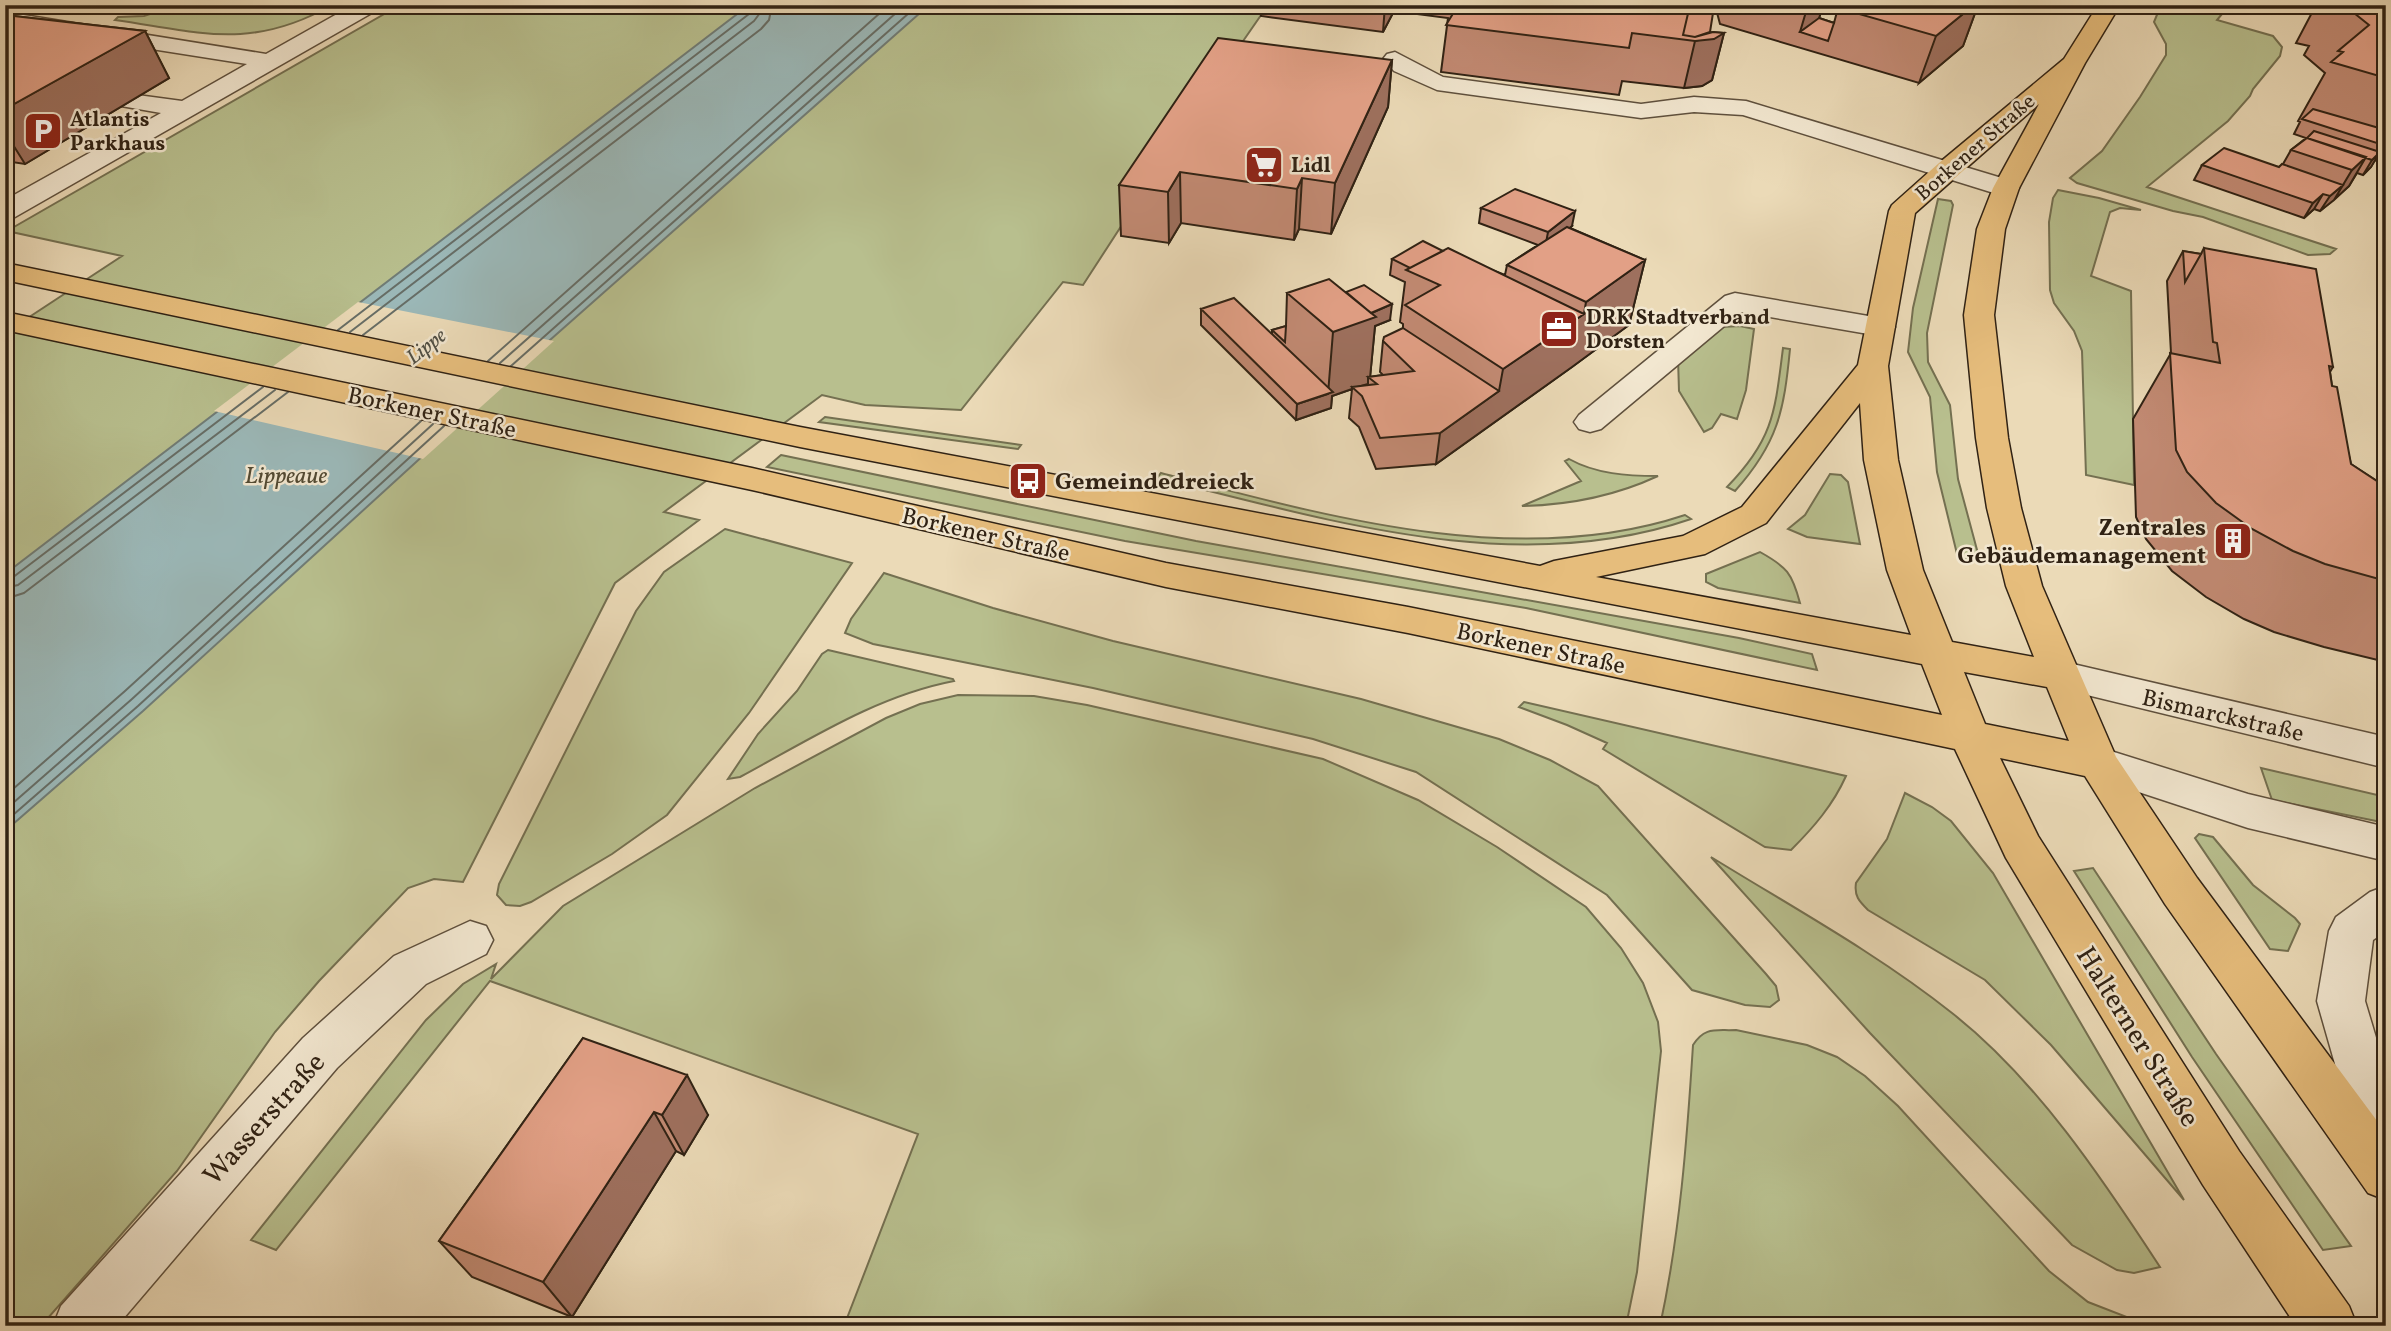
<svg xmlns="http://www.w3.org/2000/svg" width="2391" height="1331" font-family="Vollkorn,serif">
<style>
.green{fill:#b8bf8e;stroke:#747051;stroke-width:2}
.water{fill:#9bb8b8;stroke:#707c76;stroke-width:2}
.pier{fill:#ebdab7}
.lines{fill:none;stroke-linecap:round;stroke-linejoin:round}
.shore{stroke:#666d66;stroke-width:2}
.minor-casing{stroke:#5f503d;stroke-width:3}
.major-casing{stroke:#302214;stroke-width:3}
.minor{fill:#f2e7d0;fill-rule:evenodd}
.major{fill:#e6bd7c;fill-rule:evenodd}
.wall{fill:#c28a73;stroke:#302214;stroke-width:2}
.shaded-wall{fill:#9e705e;stroke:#302214;stroke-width:2}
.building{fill:#e2a086;stroke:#302214;stroke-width:2}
.labels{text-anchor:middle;stroke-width:5;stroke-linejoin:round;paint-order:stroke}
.far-poi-label{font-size:21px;font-weight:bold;fill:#302214;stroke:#f2e7d0;text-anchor:start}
.far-street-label{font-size:21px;fill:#302214;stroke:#f2e7d0}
.far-water-label{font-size:21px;font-style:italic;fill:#504f45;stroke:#f2e7d0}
.street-label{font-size:24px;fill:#302214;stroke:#f2e7d0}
.park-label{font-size:24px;font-style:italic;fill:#524932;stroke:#f2e7d0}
.poi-label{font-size:24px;font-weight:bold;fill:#302214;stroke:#f2e7d0;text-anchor:start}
.near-street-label{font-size:28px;fill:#302214;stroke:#f2e7d0}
</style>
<rect width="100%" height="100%" fill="#ebdab7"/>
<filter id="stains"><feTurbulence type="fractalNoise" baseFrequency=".00286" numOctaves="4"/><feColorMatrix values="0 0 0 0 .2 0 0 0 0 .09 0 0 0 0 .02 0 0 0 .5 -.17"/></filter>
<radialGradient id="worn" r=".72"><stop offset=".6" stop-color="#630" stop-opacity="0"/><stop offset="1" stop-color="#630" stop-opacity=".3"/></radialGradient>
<path class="green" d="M177,5H332C251,51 200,32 115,20L118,17L144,16Z
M400,5H1268L1214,83L1083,285L1063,282L961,410L865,405L822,395L664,512L699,520L615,583L463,882L434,879L408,888L319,981L275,1032L177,1171L41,1326H5V333L122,256L7,231Z
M2161,5H2225L2227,8L2217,20L2273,36L2282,47L2280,56L2253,89L2250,96L2228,121L2147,187L2336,249L2330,254L2308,255L2203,217L2173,211L2077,183L2070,178L2102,151L2140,97L2166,55V44L2154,22Z
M2058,190L2099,198L2141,210L2120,208L2110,212L2091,276L2131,291L2134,485L2086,475L2082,351L2074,331L2054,303L2050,290L2049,222L2053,198Z
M1938,199L1951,201L1953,205L1927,333L1928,362L1950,405L1958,479L1980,561L1958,558L1937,472L1930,397L1908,352L1913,308Z
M1740,326L1754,329L1746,390L1737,419L1721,414L1712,428L1704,432L1679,391L1678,358L1722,327Z
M1783,348L1790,349C1784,411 1778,443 1735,491L1727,487C1774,439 1775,411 1783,348Z
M825,417L1021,445L1018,449L819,422Z
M781,455L1196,541L1739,638L1812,654L1817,670L1526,608L1125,541L767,467Z
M1569,459C1596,474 1627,476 1658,476C1615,496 1569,505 1522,506L1581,481L1565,461Z
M1161,473C1326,516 1517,571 1685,515L1691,519C1516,579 1329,520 1157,478Z
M1830,474L1841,475L1848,482L1860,544L1807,537L1788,529L1805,515Z
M725,529L852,563L749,713L667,815L612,854L531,902L520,906L506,905L497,895L499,884L636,611L664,572Z
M1760,552C1787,567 1792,573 1800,603L1718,588L1706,582V574Z
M884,573L993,608L1113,641L1361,699L1499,739L1550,760L1598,786L1766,974L1776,986L1779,1000L1770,1007L1745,1005L1692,990L1607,895L1416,772L1313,739L1093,688L873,644L845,633L851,619Z
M828,650L953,679L954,681C876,696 809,740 740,777L728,779L758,734L797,691L822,654Z
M958,695L1034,696L1087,705L1323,759L1418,800L1497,847L1586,907L1621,948L1643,983L1658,1022L1661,1051L1637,1272L1626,1326H844L918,1134L490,981L276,1250L251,1240L426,1020L463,984L496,964L491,979L563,906L755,788L886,718L920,704Z
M1524,702L1846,776C1833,805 1814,827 1791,850L1765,847L1603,749L1607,743L1567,725L1519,707Z
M2261,768L2386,797V823L2272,800Z
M1905,793L1932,807L1951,821L1993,873L2184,1200L2051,1045L1985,980L1868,910C1859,901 1854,896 1856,883L1887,839Z
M2199,834L2213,837L2253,885L2295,918L2300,924L2288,951L2270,949L2195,838Z
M1711,857C1792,907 1878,954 1952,1013C2036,1079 2102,1178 2160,1267L2134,1273L2117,1270L2072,1245L1870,1033Z
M2093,868L2216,1054L2351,1246L2323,1250L2192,1057L2074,871Z
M1736,1030L1807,1045L1837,1057L1865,1076L1898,1106L2049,1271L2088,1302L2132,1319L2137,1326H1660C1680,1233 1687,1140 1693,1045C1705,1026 1716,1031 1736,1030Z"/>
<path class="water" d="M749,5H929L550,340L143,711L5,831V574Z"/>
<path class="pier" d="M358,302L554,341L423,459L214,411Z"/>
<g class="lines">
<path class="shore" d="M338,330L749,14L752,5
M350,332L754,21L760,13L761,5
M363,335L761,29L769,20L772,5
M488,361L889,5
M500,363L905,5
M511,366L918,5
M5,579L12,578L263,387
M5,588L18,585L275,390
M5,599L24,593L288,392
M5,796L125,691L421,421
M5,810L132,699L433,424
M5,822L138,706L444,426"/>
<g class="minor-casing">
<path id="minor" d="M353,5H380L377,10L15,217L5,219V200L161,113L121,106L118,101L121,96L130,94L182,101L247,64L5,26V12L266,54Z
M1395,52L1443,77L1641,104L1694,97L1746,101L2015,182L2019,188L2015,194L2006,196L1997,194L1743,115L1694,112L1641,118L1437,90L1394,71L1383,59L1387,54Z
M1735,293L1880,318L1891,321L1895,327L1891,333L1880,336L1741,312L1601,429L1590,432L1579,429L1574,422L1579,415L1725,296Z
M2060,661L2386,737V768L2046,685L2041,675L2046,665Z
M2098,747L2248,794L2386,827V861L2248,828L2084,774L2078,763L2084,752Z
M2386,886V931L2373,940L2365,1001L2386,1071V1179L2368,1172L2361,1155L2317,1001L2329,931L2336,917L2370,892Z
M470,921L486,926L493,940L486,954L426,984L337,1068L117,1326H53L61,1306L303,1038L394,956Z"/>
</g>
<g class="major-casing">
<path id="major" d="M2098,5H2120L2085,63L2019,188L2005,229L1994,315L2008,438L2021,508L2042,586L2116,757L2197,878L2386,1133V1200L2368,1193L2165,904L2085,776L2000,758L2038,836L2239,1151L2349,1306L2357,1326H2296L2203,1185L2006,858L1955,749L1408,633L1166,587L752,490L5,330V312L752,468L1166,563L1408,607L1942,715L1922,664L800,447L5,280V263L800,427L1540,566L1554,561L1683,536L1742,507L1858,365L1889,211L1892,205L1939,163L2064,59ZM2039,104L1993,188L1977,229L1964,315L1976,438L1987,508L2006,586L2034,657L1952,642L1923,570L1898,460L1888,366L1915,213ZM1860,403L1864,460L1887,570L1911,635L1596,577L1705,554L1766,523ZM1964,672L2047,687L2069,741L1985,724Z"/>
</g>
<use href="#minor" class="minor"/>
<use href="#major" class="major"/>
</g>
<path class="wall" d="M1262,5H1695L1710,32L1724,33L1712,80L1702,86L1684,88L1622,81L1619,95L1441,72L1448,18L1394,11L1383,32L1261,16Z
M1715,5H1823L1819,18L1834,23L1838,8L1978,5L1963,46L1919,83L1720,24Z
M2316,5H2386V152L2377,161L2375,160L2371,167L2363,175L2357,173L2349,186L2320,211L2314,209L2304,218L2194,180L2202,165L2279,167L2283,164L2291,150L2306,138L2294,134L2300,122L2298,121L2325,73L2304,55L2309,46L2296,43Z
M5,15L145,31L169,78L25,164L5,161Z
M1392,60L1388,107L1331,234L1299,229L1294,240L1181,223L1169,243L1121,236L1119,185Z
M1481,208L1572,226L1570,228L1645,260L1629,325L1572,367L1436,464L1376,469L1359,427L1349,418L1352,389L1332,396L1331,408L1296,420L1201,325V309L1272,334V330L1286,326L1287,293L1346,292L1390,320L1375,326L1370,377L1383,375L1380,372L1383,341L1403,328V324L1400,322L1405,282L1390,275L1392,259L1443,251L1505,275L1507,265L1538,245L1479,223Z
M2204,248L2333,367L2330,372L2332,386L2351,464L2377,481L2386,483V662L2324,647L2274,632L2244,619L2206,597L2172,571L2146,539L2136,517L2133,419L2171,353L2167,281L2183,251L2201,254Z
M583,1038L708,1115L684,1155L676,1151L572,1317L472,1277L439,1241Z"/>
<path class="shaded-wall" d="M1385,5H1395L1394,11L1383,32Z
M1808,5H1823L1815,32H1800Z
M1974,5H1978L1963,46L1919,83L1936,36Z
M145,31L169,78L25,164L5,132V109Z
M1724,33L1712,80L1702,86L1684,88L1695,41Z
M1392,60L1388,107L1331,234L1335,183Z
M2386,146V152L2377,161Z
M2380,152L2371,167L2363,175L2372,160Z
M2366,157L2349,186L2334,200L2352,170Z
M1180,172L1181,223L1169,243L1168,192Z
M1302,178L1299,229L1294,240L1297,189Z
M2343,185L2334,200L2320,211L2330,196Z
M2323,194L2314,209L2304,218L2313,203Z
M1575,211L1572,226L1545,248L1548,232Z
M1645,260L1629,325L1572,367L1436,464L1440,433L1499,391L1503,369L1584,314L1586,302Z
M1392,304L1390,320L1375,326L1370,378L1368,377V384L1354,388L1352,387V389L1332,396L1331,408L1296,420L1297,404L1328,394L1333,332L1338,328Z
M687,1075L708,1115L684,1155L662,1115Z
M654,1112L676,1151L572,1317L543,1282Z"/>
<path class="building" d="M1450,5H1690L1683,35L1695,37L1713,32L1724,33L1714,39L1695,41L1632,33L1629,48L1446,25L1454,12V8L1449,7Z
M1690,5H1695L1713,13L1710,32L1695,37L1683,35Z
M1843,5H1974L1936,36L1838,8Z
M2344,5H2386V78L2331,62L2343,52L2338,51L2369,25Z
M5,15L145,31L5,109Z
M1819,18L1834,23L1828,41L1800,32Z
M1218,38L1392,60L1335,183L1302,178L1297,189L1180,172L1168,192L1119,185Z
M2313,109L2386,130V146L2302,119Z
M2314,131L2380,152L2372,160L2307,138Z
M2307,138L2366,157L2352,170L2291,150Z
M2224,148L2279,167L2282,164L2343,185L2330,196L2323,194L2313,203L2202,165Z
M1515,189L1575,211L1548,232L1481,208Z
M1567,227L1645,260L1586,302L1507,265Z
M1423,241L1443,251L1410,268L1392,259Z
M1448,248L1584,314L1503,369L1405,305L1440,285L1406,270Z
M2204,248L2316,269L2333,367L2329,366L2332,386L2337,387L2351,464L2377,481L2386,483V581L2325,564L2293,551L2252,529L2216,503L2187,472L2176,450L2170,353L2220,363L2217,343L2213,342Z
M2183,251L2201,254L2185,282Z
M1329,279L1376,317L1333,332L1287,293Z
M1364,285L1392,304L1371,313L1346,292Z
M1234,298L1333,392L1297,404L1201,309Z
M1286,326L1285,342L1272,330Z
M1403,328L1499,391L1440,433L1380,438L1362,396L1352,387L1377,384L1368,377L1414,371L1383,341L1384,337Z
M583,1038L687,1075L662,1115L654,1112L543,1282L439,1241Z"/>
<defs>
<g id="parking-square" transform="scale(2.0125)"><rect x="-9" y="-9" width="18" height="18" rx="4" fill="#8f2418" stroke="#f2e7d0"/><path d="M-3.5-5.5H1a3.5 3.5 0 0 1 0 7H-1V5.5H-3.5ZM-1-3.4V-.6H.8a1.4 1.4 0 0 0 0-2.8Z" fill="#fff"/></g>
<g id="supermarket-square" transform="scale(2.0125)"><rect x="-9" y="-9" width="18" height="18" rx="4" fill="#8f2418" stroke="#f2e7d0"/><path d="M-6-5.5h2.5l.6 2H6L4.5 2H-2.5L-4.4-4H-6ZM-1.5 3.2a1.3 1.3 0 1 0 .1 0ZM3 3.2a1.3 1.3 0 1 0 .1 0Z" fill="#fff"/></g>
<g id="office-square" transform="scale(2.0125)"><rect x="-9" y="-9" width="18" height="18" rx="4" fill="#8f2418" stroke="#f2e7d0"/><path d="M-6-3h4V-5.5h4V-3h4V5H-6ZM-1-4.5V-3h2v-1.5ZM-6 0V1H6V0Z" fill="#fff"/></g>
<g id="bus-square" transform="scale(2.0125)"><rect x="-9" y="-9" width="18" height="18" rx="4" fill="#8f2418" stroke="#f2e7d0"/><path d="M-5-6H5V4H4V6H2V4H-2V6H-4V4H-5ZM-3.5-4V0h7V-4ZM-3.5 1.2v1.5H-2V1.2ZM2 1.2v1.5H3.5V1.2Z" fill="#fff"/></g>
<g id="building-square" transform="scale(2.0125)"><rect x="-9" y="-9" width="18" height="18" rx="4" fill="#8f2418" stroke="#f2e7d0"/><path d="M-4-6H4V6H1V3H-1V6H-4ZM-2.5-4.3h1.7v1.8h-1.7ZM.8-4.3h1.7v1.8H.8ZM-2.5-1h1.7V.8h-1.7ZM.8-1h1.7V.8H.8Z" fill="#fff"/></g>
</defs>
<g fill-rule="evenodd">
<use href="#parking-square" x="43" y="131"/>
<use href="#supermarket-square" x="1264" y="165"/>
<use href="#office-square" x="1559" y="329"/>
<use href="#bus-square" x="1028" y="481"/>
<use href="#building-square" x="2233" y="541"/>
</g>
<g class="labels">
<g class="far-poi-label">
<text x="70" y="126">Atlantis<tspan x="70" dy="24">Parkhaus</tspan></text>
<text x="1291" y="172">Lidl</text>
<text x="1586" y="324">DRK Stadtverband<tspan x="1586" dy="24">Dorsten</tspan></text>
</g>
<g class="far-street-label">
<text transform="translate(1975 147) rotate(-41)" y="7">Borkener Straße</text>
</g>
<g class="far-water-label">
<text transform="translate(426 346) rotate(-38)" y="7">Lippe</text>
</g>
<g class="street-label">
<text transform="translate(432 412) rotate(12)" y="8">Borkener Straße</text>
<text transform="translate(986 534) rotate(13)" y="8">Borkener Straße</text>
<text transform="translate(1541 648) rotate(12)" y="8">Borkener Straße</text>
<text transform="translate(2223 715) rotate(13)" y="8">Bismarckstraße</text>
</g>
<g class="park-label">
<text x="286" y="483">Lippeaue</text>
</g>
<g class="poi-label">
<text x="1055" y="489">Gemeindedreieck</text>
<text x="2206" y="535" text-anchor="end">Zentrales<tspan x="2206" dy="28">Gebäudemanagement</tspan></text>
</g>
<g class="near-street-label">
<text transform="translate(2139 1036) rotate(58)" y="10">Halterner Straße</text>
<text transform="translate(263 1118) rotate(-48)" y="10">Wasserstraße</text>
</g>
</g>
<rect width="2391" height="1331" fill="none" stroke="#ebdab7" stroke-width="28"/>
<rect x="7" y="7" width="2377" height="1317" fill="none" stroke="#302214" stroke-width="3.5"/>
<rect x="14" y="14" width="2363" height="1303" fill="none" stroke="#302214" stroke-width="2"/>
<rect width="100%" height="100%" filter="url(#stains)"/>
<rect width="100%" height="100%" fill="url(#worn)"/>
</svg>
